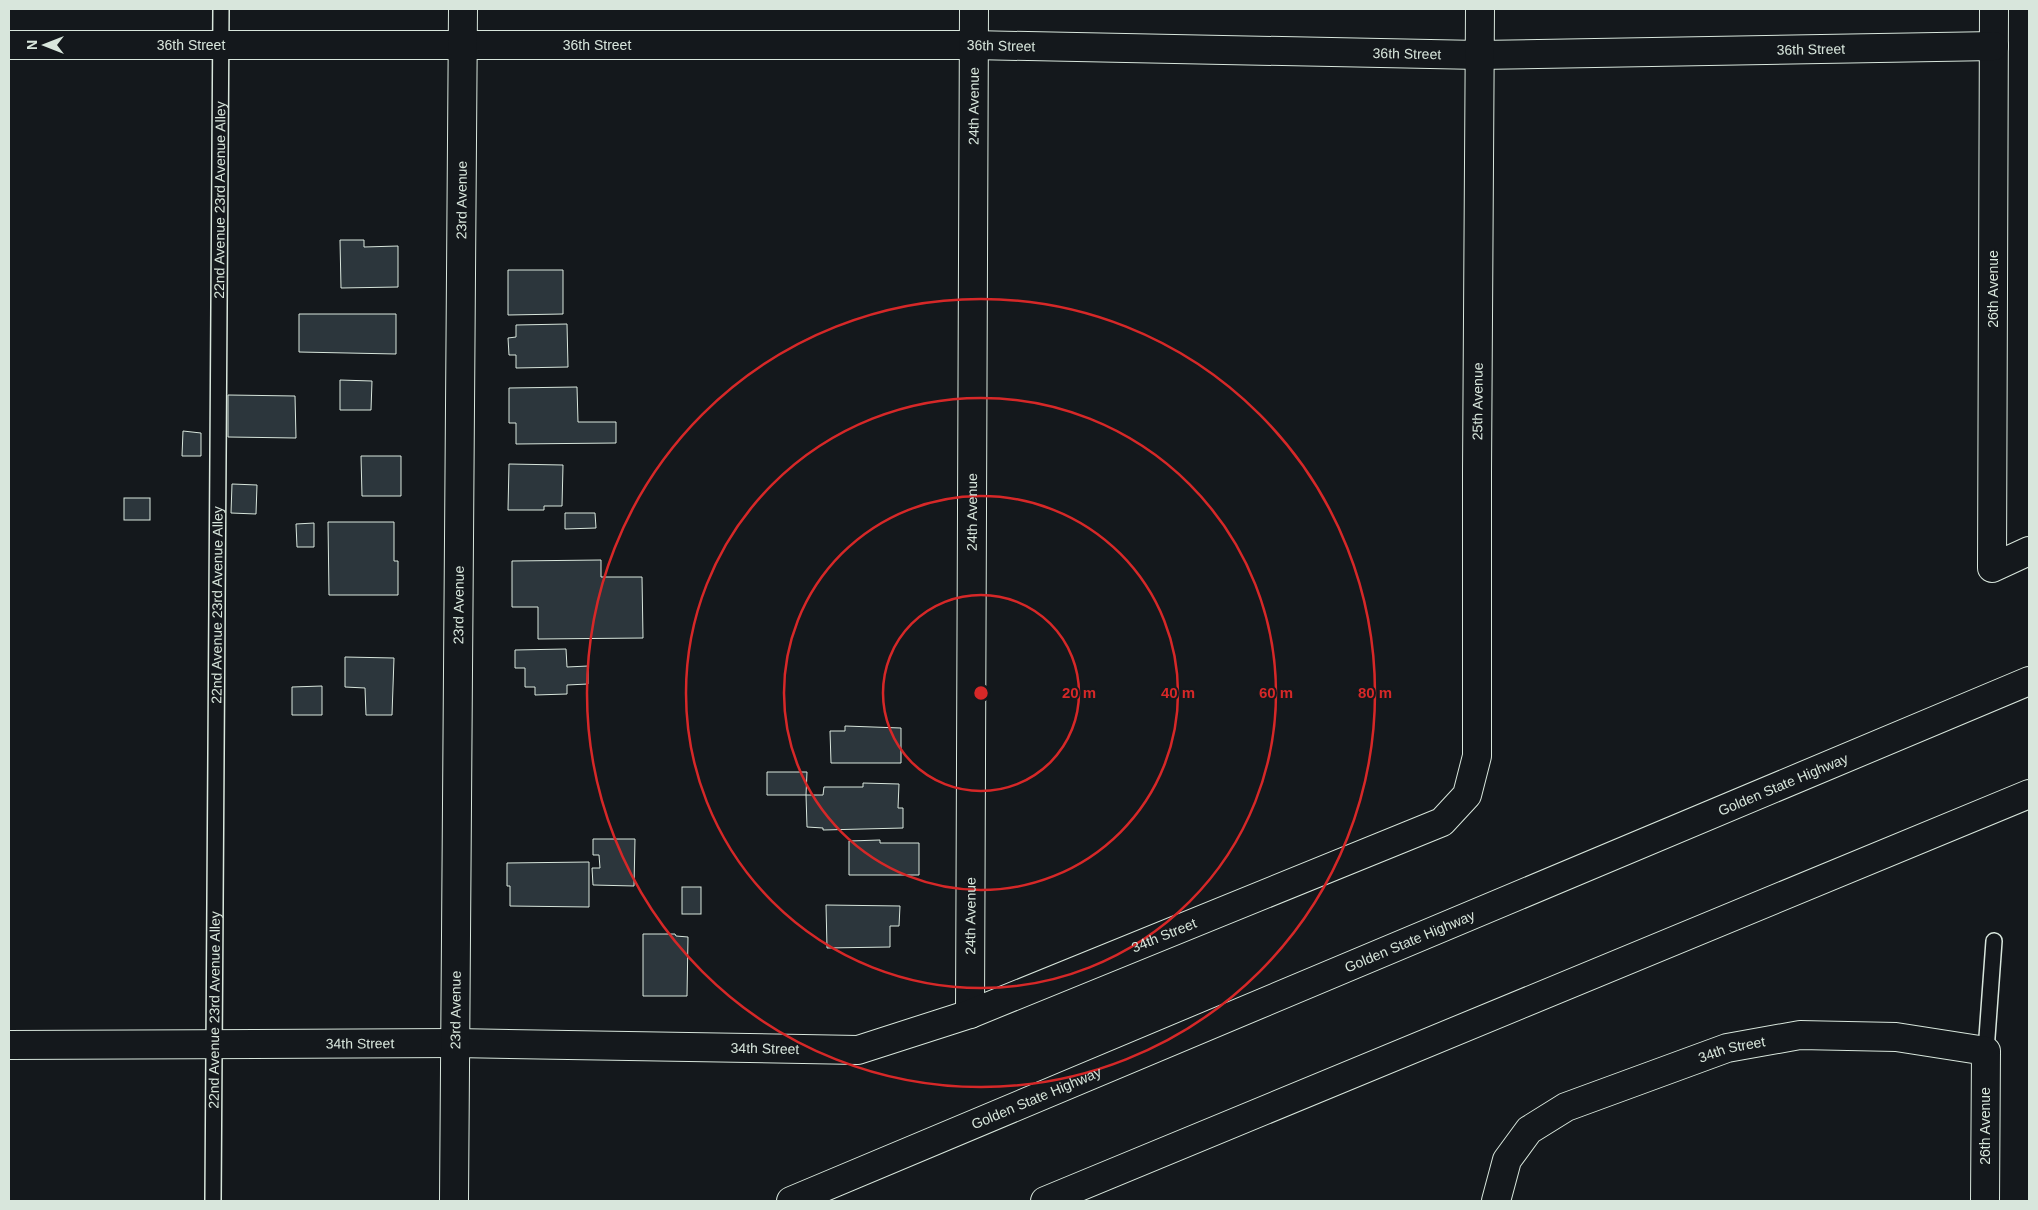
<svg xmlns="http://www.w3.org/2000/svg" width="2038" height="1210" viewBox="0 0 2038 1210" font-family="Arial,sans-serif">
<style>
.building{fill:#2c363c;stroke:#d8e6dc}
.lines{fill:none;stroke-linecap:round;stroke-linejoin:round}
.lane-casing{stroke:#d8e6dc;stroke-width:18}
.street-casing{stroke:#d8e6dc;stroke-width:30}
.highway-casing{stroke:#d8e6dc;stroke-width:30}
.lane{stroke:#14181c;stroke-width:15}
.street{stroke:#14181c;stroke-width:28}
.highway{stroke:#14181c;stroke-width:28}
.ring{fill:none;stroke:#d62828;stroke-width:2.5}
.labels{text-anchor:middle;stroke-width:4;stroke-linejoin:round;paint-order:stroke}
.street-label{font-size:14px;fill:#d8e6dc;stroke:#14181c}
.centre{fill:#d62828;stroke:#14181c;stroke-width:2.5}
.ring-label{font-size:15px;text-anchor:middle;font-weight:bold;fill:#d62828;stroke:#14181c;stroke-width:4;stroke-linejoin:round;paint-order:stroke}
</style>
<rect width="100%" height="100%" fill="#14181c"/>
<g class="building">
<polygon points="340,240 364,240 364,247 398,246 398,287 341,288"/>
<polygon points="508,270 563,270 563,314 508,315"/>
<polygon points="299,314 396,314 396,354 299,352"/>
<polygon points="567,324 568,367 516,368 516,355 509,355 508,338 516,337 516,325"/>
<polygon points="340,380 372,381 371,410 340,410"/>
<polygon points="577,387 578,422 616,422 616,443 516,444 516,423 509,423 509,388"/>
<polygon points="228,395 295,396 296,438 228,437"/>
<polygon points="183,431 201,433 201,456 182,456"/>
<polygon points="361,456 401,456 401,496 362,496"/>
<polygon points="509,464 563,465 562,506 544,506 544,510 508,510"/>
<polygon points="232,484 257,485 256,514 231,513"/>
<rect x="124" y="498" width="26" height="22"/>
<polygon points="565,513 595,513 596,528 565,529"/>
<polygon points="328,522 394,522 394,561 398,561 398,595 329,595"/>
<polygon points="314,523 314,547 297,547 296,524"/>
<polygon points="601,560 601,577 642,577 643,638 538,639 538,607 512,607 512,561"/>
<polygon points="566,649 567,667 588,666 588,684 567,685 567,694 535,695 535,687 525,687 525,668 515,668 515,650"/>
<polygon points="345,657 394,658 392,715 366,715 365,688 345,687"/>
<polygon points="322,686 322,715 292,715 292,687"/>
<polygon points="845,726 901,728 901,763 831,763 830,731 845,731"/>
<polygon points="767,772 807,772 806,795 767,795"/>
<polygon points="863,783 899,784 898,808 903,808 903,828 823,830 823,828 807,827 806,795 823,795 824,787 863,787"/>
<polygon points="593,839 635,839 634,886 593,885 592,868 600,868 599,855 593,855"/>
<polygon points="880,840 880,843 919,843 919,875 849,875 849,841"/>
<polygon points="589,862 589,907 510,906 510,886 507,886 507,863"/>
<rect x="682" y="887" width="19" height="27"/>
<polygon points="826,905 900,906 899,926 890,926 890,947 827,948"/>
<polygon points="643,934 675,934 676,936 688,937 687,996 643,996"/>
</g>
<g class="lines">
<g class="lane-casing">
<g id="lane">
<polyline points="1986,1051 1994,941"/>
<path id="s1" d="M213,1201L221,9"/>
</g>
</g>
<g class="street-casing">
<g id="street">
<polyline points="1994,9 1992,568 2029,551"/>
<path id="s2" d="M9,45H973L1479,55L1994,46"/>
<path id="s3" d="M970,1014L974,9"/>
<path id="s4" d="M9,1045L455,1043L858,1050L970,1014L1442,822L1467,795L1477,756V471L1480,9"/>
<path id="s5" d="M454,1201L463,9"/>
<path id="s6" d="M1496,1201L1507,1160L1529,1130L1566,1107L1727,1048L1800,1035L1896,1037L1986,1051L1985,1201"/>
</g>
</g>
<g class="highway-casing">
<g id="highway">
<path id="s7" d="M791,1201L2029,681"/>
<polyline points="1045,1201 2029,794"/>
</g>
</g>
<use href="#lane" class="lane"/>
<use href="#street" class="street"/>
<use href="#highway" class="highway"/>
</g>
<g class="ring">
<circle cx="981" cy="693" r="98"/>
<circle cx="981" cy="693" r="197"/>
<circle cx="981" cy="693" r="295"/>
<circle cx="981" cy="693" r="394"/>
</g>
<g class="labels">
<g class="street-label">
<text dy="5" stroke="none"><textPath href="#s2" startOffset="182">36th Street</textPath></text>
<text dy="5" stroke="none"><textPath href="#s2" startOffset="588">36th Street</textPath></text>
<text dy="5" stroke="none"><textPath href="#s2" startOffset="992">36th Street</textPath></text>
<text dy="5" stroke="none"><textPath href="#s2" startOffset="1802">36th Street</textPath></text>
<text dy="5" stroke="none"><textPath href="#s2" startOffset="1398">36th Street</textPath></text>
<text dy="5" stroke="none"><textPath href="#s3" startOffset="908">24th Avenue</textPath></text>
<text dy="5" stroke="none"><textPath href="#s1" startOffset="1001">22nd Avenue 23rd Avenue Alley</textPath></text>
<text dy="5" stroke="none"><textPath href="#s5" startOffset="1001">23rd Avenue</textPath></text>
<text transform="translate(1993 289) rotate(-90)" y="5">26th Avenue</text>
<text dy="5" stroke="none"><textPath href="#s4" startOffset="1908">25th Avenue</textPath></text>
<text dy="5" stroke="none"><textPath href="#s3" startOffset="502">24th Avenue</textPath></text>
<text dy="5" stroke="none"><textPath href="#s1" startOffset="596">22nd Avenue 23rd Avenue Alley</textPath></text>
<text dy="5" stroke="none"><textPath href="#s5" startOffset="596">23rd Avenue</textPath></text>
<text dy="5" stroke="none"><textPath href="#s7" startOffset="1076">Golden State Highway</textPath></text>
<text dy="5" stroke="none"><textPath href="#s3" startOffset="98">24th Avenue</textPath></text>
<text dy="5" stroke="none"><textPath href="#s4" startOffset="1176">34th Street</textPath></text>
<text dy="5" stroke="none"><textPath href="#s7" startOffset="671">Golden State Highway</textPath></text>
<text dy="5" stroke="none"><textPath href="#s1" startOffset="191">22nd Avenue 23rd Avenue Alley</textPath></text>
<text dy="5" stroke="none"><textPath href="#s5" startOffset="191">23rd Avenue</textPath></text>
<text dy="5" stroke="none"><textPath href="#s4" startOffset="351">34th Street</textPath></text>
<text dy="5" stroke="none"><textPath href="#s4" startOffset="756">34th Street</textPath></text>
<text dy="5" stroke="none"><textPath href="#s6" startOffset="299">34th Street</textPath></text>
<text dy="5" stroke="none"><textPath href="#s7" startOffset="266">Golden State Highway</textPath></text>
<text transform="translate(1985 1126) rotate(-90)" y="5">26th Avenue</text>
</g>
</g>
<circle cx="981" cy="693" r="8" class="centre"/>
<g class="ring-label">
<text x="1079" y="698">20 m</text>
<text x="1178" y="698">40 m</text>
<text x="1276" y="698">60 m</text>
<text x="1375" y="698">80 m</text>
</g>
<rect width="2038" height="1210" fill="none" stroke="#d8e6dc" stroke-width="20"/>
<g transform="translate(45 45) rotate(270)" stroke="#14181c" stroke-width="4" paint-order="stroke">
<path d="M0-4L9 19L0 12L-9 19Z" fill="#d8e6dc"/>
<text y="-8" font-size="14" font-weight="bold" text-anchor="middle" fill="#d8e6dc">N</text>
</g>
</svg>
